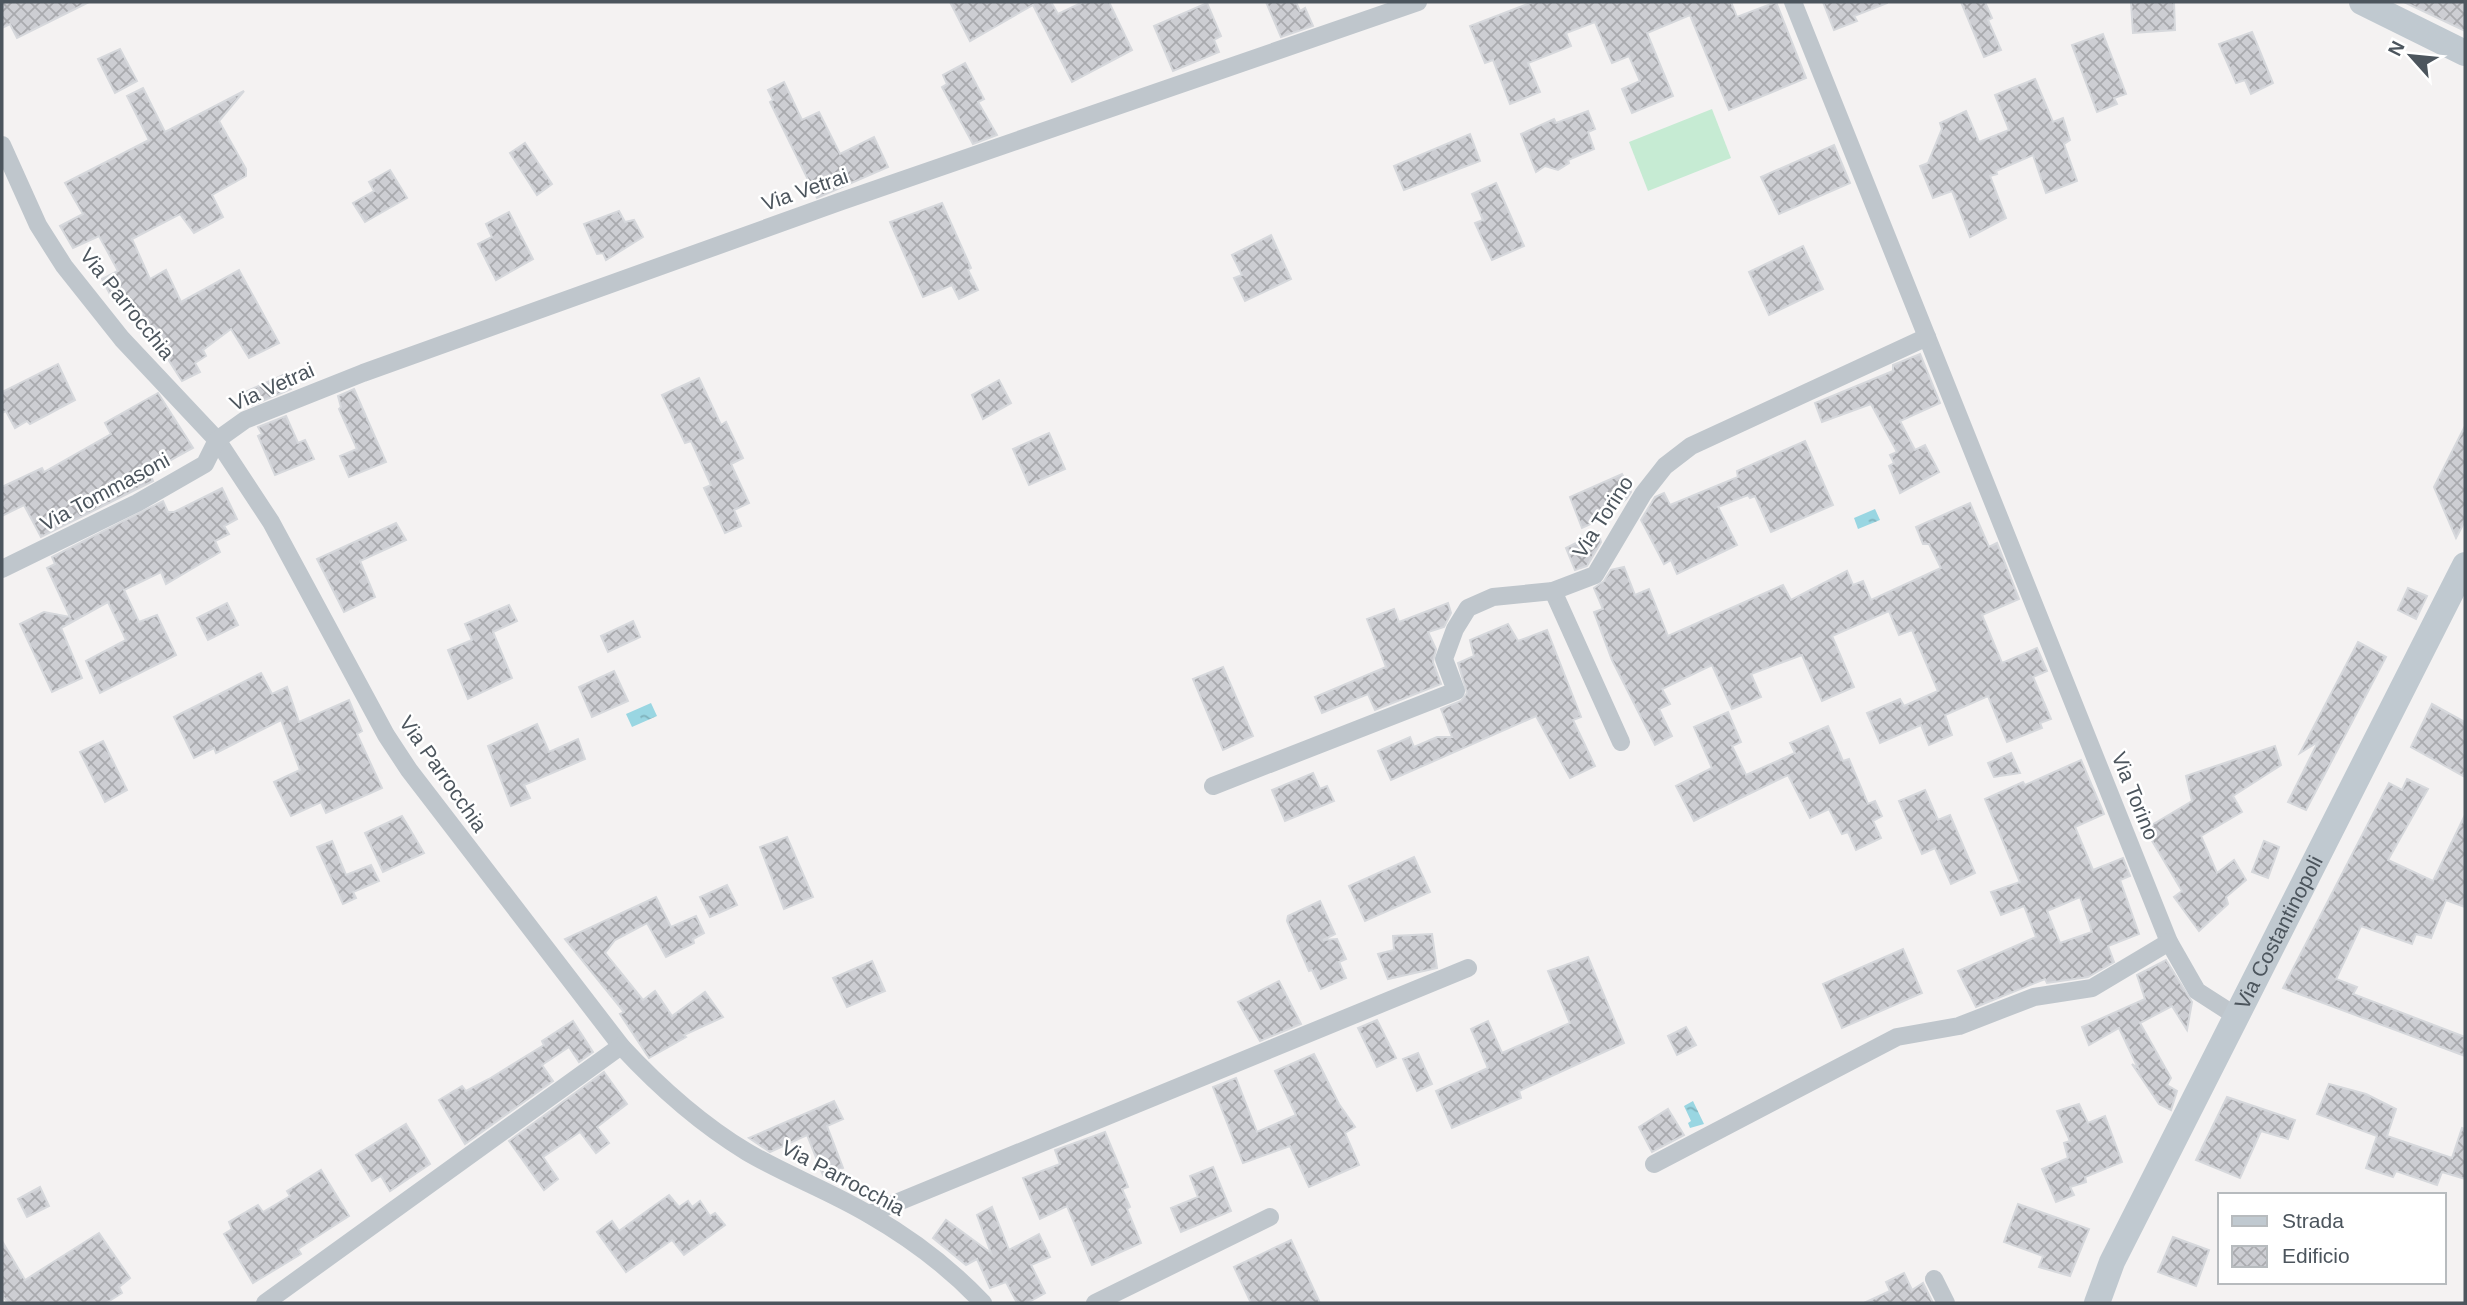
<svg xmlns="http://www.w3.org/2000/svg" width="2467" height="1305" viewBox="0 0 2467 1305" font-family="Helvetica,sans-serif">
<style>
.green{fill:#c6ebd3}
.water{fill:url(#water-ripples)}
.building{fill:url(#building-cross-hatch);stroke:#d6d8dc;stroke-width:2;fill-rule:evenodd}
.lines{fill:none;stroke-linecap:round;stroke-linejoin:round}
.street{stroke:#bfc6cc;stroke-width:18}
.secondary{stroke:#c0c9d0;stroke-width:26}
.labels{text-anchor:middle;stroke-width:5;stroke-linejoin:round;paint-order:stroke}
.street-label{font-size:21px;fill:#4c555d;stroke:#fff}
</style>
<defs>
<pattern id="water-ripples" width="26" height="14" patternUnits="userSpaceOnUse" patternTransform="scale(1.75)"><rect width="26" height="14" fill="#99d6e2"/><path d="M2 4q2-2 4 0t4 0M15 11q2-2 4 0t4 0" fill="none" stroke="#7fb0ba"/></pattern>
<pattern id="building-cross-hatch" width="8" height="8" patternUnits="userSpaceOnUse" patternTransform="scale(1.75)"><rect width="8" height="8" fill="#cdced3"/><path d="M0 0l8 8M0 8l8-8" fill="none" stroke="#a9aaae"/></pattern>
</defs>
<rect width="100%" height="100%" fill="#f4f2f2"/>
<polygon class="green" points="1712,109 1731,158 1648,191 1629,142"/>
<g class="water">
<polygon points="1875,509 1880,520 1858,529 1854,518"/>
<polygon points="651,703 657,716 632,727 626,714"/>
<polygon points="1693,1101 1704,1124 1690,1128 1688,1123 1691,1121 1684,1106"/>
</g>
<g class="building">
<polygon points="2,2 89,2 17,38 10,24 2,28"/>
<polygon points="950,2 1051,2 1058,14 1083,2 1109,2 1132,50 1072,82 1033,5 970,41"/>
<polygon points="1266,2 1296,2 1300,11 1305,8 1313,26 1281,37"/>
<polygon points="1533,2 1731,2 1737,17 1776,2 1806,78 1729,110 1690,15 1647,33 1673,96 1632,113 1622,89 1640,81 1629,56 1612,63 1595,22 1566,33 1571,46 1528,63 1540,92 1510,104 1493,60 1485,63 1470,26"/>
<polygon points="1823,2 1887,2 1887,3 1854,16 1857,21 1834,30"/>
<polygon points="1961,2 1985,2 1992,18 1988,20 2001,50 1984,57"/>
<polygon points="2131,2 2174,2 2175,30 2133,33"/>
<polygon points="2404,2 2465,2 2465,31"/>
<polygon points="1207,3 1221,36 1214,40 1219,52 1173,71 1154,26"/>
<polygon points="2252,32 2273,83 2251,94 2245,80 2236,83 2219,44"/>
<polygon points="2103,34 2126,94 2114,98 2117,104 2097,112 2072,45"/>
<polygon points="120,49 137,81 115,93 98,59"/>
<polygon points="965,63 984,99 978,102 997,135 973,144 942,87 947,84 943,75"/>
<polygon points="2035,79 2053,122 2063,118 2070,140 2064,144 2077,181 2046,193 2033,155 1996,171 1997,174 1990,176 2006,218 1970,237 1952,191 1933,198 1920,166 1928,163 1942,129 1940,123 1966,111 1979,142 2009,130 1995,95"/>
<polygon points="784,82 802,120 819,112 840,154 874,137 888,167 817,198 770,102 773,100 768,90"/>
<polygon points="143,88 165,132 244,91 219,121 246,169 246,176 212,195 223,217 194,233 180,214 132,239 150,279 166,270 181,302 239,270 279,343 249,358 231,329 203,350 206,356 195,363 200,372 182,381 137,311 130,314 120,297 113,300 102,279 118,271 99,236 73,248 60,226 83,214 65,183 149,140 127,96"/>
<polygon points="1588,111 1595,129 1588,132 1594,149 1568,160 1569,163 1558,170 1545,166 1536,172 1521,134 1554,119 1556,123"/>
<polygon points="1470,134 1480,161 1404,190 1394,166"/>
<polygon points="525,143 552,184 537,195 510,153"/>
<polygon points="1834,145 1850,183 1779,214 1761,177"/>
<polygon points="390,170 407,198 365,222 353,203 374,191 369,182"/>
<polygon points="1496,183 1524,246 1492,260 1475,223 1483,220 1472,194"/>
<polygon points="942,203 971,268 968,270 978,290 959,299 952,285 923,297 890,222"/>
<polygon points="619,211 625,222 634,220 643,237 606,260 603,253 597,254 584,224"/>
<polygon points="509,212 533,259 496,280 478,244 492,237 486,224"/>
<polygon points="1271,235 1291,279 1245,301 1234,278 1242,275 1232,255"/>
<polygon points="1803,246 1823,289 1769,315 1749,272"/>
<polygon points="1920,354 1940,403 1900,421 1915,450 1925,445 1939,472 1900,493 1889,466 1894,463 1890,455 1897,452 1871,404 1822,422 1815,403 1893,371 1893,365"/>
<polygon points="58,364 75,400 30,424 27,421 15,428 6,411 2,413 2,392"/>
<polygon points="283,375 291,389 248,407 241,394"/>
<polygon points="699,378 721,425 726,422 743,458 731,464 749,503 734,510 741,526 725,533 704,488 711,485 691,441 685,443 662,395"/>
<polygon points="999,380 1011,403 983,419 972,395"/>
<polygon points="354,389 386,462 349,477 340,456 357,449 339,409 341,407 338,396"/>
<polygon points="158,393 193,448 149,472 153,481 41,537 24,505 2,516 2,487 42,468 44,472 111,434 105,423"/>
<polygon points="286,416 298,443 305,440 314,459 275,475 258,436 262,434 258,427"/>
<polygon points="2465,426 2465,521 2456,538 2434,487"/>
<polygon points="1049,433 1065,469 1029,485 1013,449"/>
<polygon points="1805,441 1833,505 1771,532 1755,496 1750,498 1748,495 1718,507 1737,545 1677,574 1671,560 1664,564 1641,520 1655,497 1664,493 1670,505 1738,477 1737,471"/>
<polygon points="1622,474 1631,492 1627,498 1608,516 1582,528 1570,497"/>
<polygon points="222,488 237,519 224,526 229,534 215,541 220,552 166,584 161,572 124,590 139,622 157,615 176,655 100,693 86,661 126,640 108,602 61,628 82,678 52,692 20,624 44,612 70,617 47,568 55,564 52,557 163,501 168,512 174,512"/>
<polygon points="1970,503 1989,547 1997,543 2019,599 1982,615 2002,663 2037,648 2047,671 2033,677 2051,719 2040,723 2042,728 2007,742 1988,696 1945,715 1952,735 1929,745 1921,725 1880,743 1867,713 1900,699 1904,706 1938,691 1912,630 1899,635 1889,611 1832,636 1854,687 1822,701 1802,655 1751,674 1761,697 1732,709 1712,665 1662,689 1670,704 1659,709 1672,736 1655,745 1612,660 1594,612 1603,609 1594,588 1604,581 1611,570 1624,567 1635,595 1649,589 1668,636 1783,585 1791,600 1847,571 1853,585 1863,581 1871,600 1941,568 1929,544 1923,544 1916,527"/>
<polygon points="396,523 406,540 360,561 375,597 344,612 317,559"/>
<polygon points="1598,532 1601,542 1587,566 1575,570 1566,548"/>
<polygon points="2408,588 2427,596 2416,619 2398,610"/>
<polygon points="227,603 238,625 208,640 197,618"/>
<polygon points="1448,603 1451,613 1444,627 1428,632 1436,649 1433,662 1441,684 1375,710 1368,694 1322,713 1315,697 1386,667 1367,619 1394,609 1399,622"/>
<polygon points="509,605 517,621 493,632 512,678 468,699 448,650 472,640 465,624"/>
<polygon points="633,621 640,637 608,652 601,636"/>
<polygon points="1508,624 1518,641 1547,630 1581,717 1573,720 1595,766 1570,778 1536,716 1391,780 1378,751 1410,737 1414,747 1437,737 1452,737 1441,709 1461,701 1467,693 1458,663 1474,656 1470,640"/>
<polygon points="2358,642 2386,657 2306,810 2288,802 2318,742 2300,753"/>
<polygon points="1223,667 1253,736 1223,750 1193,679"/>
<polygon points="614,671 628,701 592,717 579,687"/>
<polygon points="261,673 272,694 287,687 299,722 349,700 362,731 357,734 382,788 326,813 321,802 291,816 274,782 300,770 281,720 216,753 214,748 194,758 174,717"/>
<polygon points="2432,704 2465,722 2465,777 2411,747"/>
<polygon points="1728,712 1741,742 1732,746 1746,775 1795,753 1790,743 1828,726 1843,761 1849,759 1868,804 1875,801 1882,816 1873,821 1881,838 1856,850 1848,832 1842,834 1829,809 1810,818 1788,775 1694,821 1676,786 1712,768 1694,727"/>
<polygon points="537,724 549,752 578,739 585,759 524,785 530,798 511,806 488,746"/>
<polygon points="103,741 127,790 105,802 80,752"/>
<polygon points="2275,746 2281,765 2233,796 2242,812 2201,836 2217,873 2234,860 2246,880 2226,897 2228,904 2199,931 2174,897 2182,891 2145,829 2192,801 2186,776"/>
<polygon points="2011,753 2020,773 1994,777 1988,763"/>
<path d="M2081,760L2104,814L2075,827L2093,870L2123,858L2130,876L2120,880L2139,934L2108,946L2114,962L2088,977L2047,983L2045,979L1976,1007L1958,971L2036,937L2024,906L2001,915L1991,892L2020,882L1985,799L2023,782L2025,785ZM2080,897L2092,932L2060,943L2047,911Z"/>
<polygon points="1313,773 1320,789 1327,786 1334,801 1285,821 1272,790"/>
<polygon points="2407,779 2428,789 2388,860 2433,881 2465,815 2465,907 2446,900 2431,938 2416,934 2412,944 2361,926 2336,979 2357,987 2353,994 2465,1037 2465,1056 2283,988 2389,783 2402,790"/>
<polygon points="1925,790 1938,820 1950,815 1975,873 1951,884 1935,848 1922,854 1899,801"/>
<polygon points="402,816 424,853 383,872 365,833"/>
<polygon points="787,837 813,897 784,909 760,847"/>
<polygon points="332,841 346,875 371,865 379,881 353,892 356,898 343,904 317,847"/>
<polygon points="2264,841 2279,847 2268,878 2252,872"/>
<polygon points="1414,857 1430,892 1365,921 1349,886"/>
<polygon points="727,885 737,905 710,917 700,897"/>
<polygon points="656,897 671,927 696,916 704,933 693,939 694,943 666,957 647,923 615,940 605,953 643,1000 655,991 672,1016 705,992 723,1017 684,1035 686,1037 649,1058 620,1014 624,1012 565,939"/>
<polygon points="1320,901 1335,934 1323,940 1337,939 1346,959 1339,962 1346,978 1321,989 1312,970 1309,971 1287,921 1288,916"/>
<polygon points="1432,934 1437,968 1388,979 1378,954 1394,950 1393,936"/>
<polygon points="1903,949 1922,993 1842,1028 1823,984"/>
<polygon points="1588,957 1624,1043 1519,1091 1521,1098 1452,1128 1436,1091 1488,1068 1471,1029 1488,1021 1502,1053 1570,1023 1548,971"/>
<polygon points="2166,960 2192,1002 2187,1030 2172,1006 2140,1023 2171,1078 2167,1085 2177,1091 2171,1110 2159,1104 2132,1064 2138,1068 2119,1028 2089,1045 2082,1027 2145,999 2137,975"/>
<polygon points="872,961 885,991 847,1007 833,978"/>
<polygon points="1279,981 1301,1024 1260,1041 1238,1002"/>
<polygon points="1377,1020 1396,1058 1377,1067 1358,1028"/>
<polygon points="573,1021 593,1052 579,1062 569,1047 542,1065 553,1081 465,1144 439,1100 462,1086 466,1091 489,1079 544,1045 542,1041"/>
<polygon points="1686,1027 1696,1045 1677,1055 1668,1036"/>
<polygon points="1418,1053 1432,1084 1417,1091 1403,1059"/>
<polygon points="1314,1054 1339,1104 1355,1127 1345,1133 1359,1165 1309,1187 1290,1146 1243,1163 1213,1087 1236,1078 1257,1132 1296,1115 1275,1071"/>
<polygon points="604,1072 627,1104 597,1127 609,1143 596,1153 580,1132 543,1157 558,1179 544,1190 509,1141"/>
<polygon points="2329,1084 2366,1094 2396,1109 2387,1136 2452,1158 2462,1128 2465,1129 2465,1179 2442,1172 2437,1185 2396,1171 2393,1177 2366,1168 2377,1136 2317,1114"/>
<polygon points="2227,1097 2295,1120 2288,1139 2261,1131 2240,1178 2196,1160"/>
<polygon points="834,1101 843,1119 827,1126 843,1168 823,1175 807,1135 770,1152 749,1138"/>
<polygon points="2079,1104 2088,1123 2105,1116 2122,1162 2085,1177 2086,1182 2070,1187 2074,1195 2056,1202 2042,1169 2068,1158 2064,1143 2070,1141 2057,1111"/>
<polygon points="1668,1109 1684,1135 1652,1152 1639,1127"/>
<polygon points="406,1124 430,1164 390,1191 381,1176 372,1181 356,1155"/>
<polygon points="1105,1132 1128,1187 1122,1189 1130,1207 1127,1209 1141,1243 1092,1265 1067,1206 1040,1219 1023,1178 1060,1164 1055,1150"/>
<polygon points="1213,1167 1231,1211 1181,1232 1171,1208 1198,1197 1190,1176"/>
<polygon points="321,1170 349,1216 298,1249 301,1254 253,1283 224,1234 232,1229 229,1222 258,1205 263,1212 290,1196 287,1191"/>
<polygon points="40,1187 49,1206 27,1217 18,1199"/>
<polygon points="669,1195 679,1207 688,1201 692,1207 700,1201 710,1216 715,1213 725,1225 684,1255 672,1240 626,1272 597,1232 612,1221 619,1231"/>
<polygon points="2018,1204 2089,1229 2070,1276 2039,1267 2043,1256 2004,1242"/>
<polygon points="992,1207 1009,1250 1039,1234 1050,1257 1031,1265 1045,1293 1027,1303 1017,1303 1006,1282 990,1288 977,1259 966,1265 933,1238 946,1220 991,1253 977,1215"/>
<polygon points="99,1233 130,1278 119,1287 122,1293 106,1303 8,1303 2,1295 2,1241 25,1280"/>
<polygon points="2173,1237 2209,1250 2196,1286 2158,1272"/>
<polygon points="1291,1240 1320,1303 1251,1303 1234,1267"/>
<polygon points="1904,1273 1912,1290 1923,1283 1933,1303 1864,1303 1890,1291 1886,1282"/>
</g>
<g class="lines">
<g class="street">
<polyline points="1793,2 2169,942 2197,991 2236,1016"/>
<path d="M2,145L38,225L64,266L122,339L217,440L271,522L386,735L409,770L621,1046C659,1087 699,1123 747,1152C786,1175 830,1191 870,1215C910,1238 951,1269 983,1303"/>
<polyline points="2,569 137,503 205,464 217,440 245,420 363,373 839,202 1418,2"/>
<polyline points="1553,591 1621,742"/>
<polyline points="1213,786 1456,691 1444,659 1455,629 1468,608 1493,597 1553,591 1595,575 1643,494 1665,466 1691,446 1927,337"/>
<polyline points="1654,1164 1897,1037 1959,1026 2034,997 2092,988 2169,942"/>
<polyline points="869,1214 1468,968"/>
<polyline points="1934,1279 1946,1303"/>
<polyline points="265,1303 621,1046"/>
<polyline points="1095,1303 1270,1217"/>
</g>
<g class="secondary">
<polyline points="2362,2 2465,53"/>
<path id="s1" d="M2097,1303L2112,1262L2465,565"/>
</g>
</g>
<g class="labels">
<g class="street-label">
<text transform="translate(805 190) rotate(-19)" y="7">Via Vetrai</text>
<text transform="translate(127 304) rotate(51)" y="7">Via Parrocchia</text>
<text transform="translate(272 387) rotate(-24)" y="7">Via Vetrai</text>
<text transform="translate(105 492) rotate(-28)" y="7">Via Tommasoni</text>
<text transform="translate(1603 517) rotate(-57)" y="7">Via Torino</text>
<text transform="translate(443 774) rotate(55)" y="7">Via Parrocchia</text>
<text transform="translate(2135 796) rotate(68)" y="7">Via Torino</text>
<text dy="7" stroke="none"><textPath href="#s1" startOffset="413">Via Costantinopoli</textPath></text>
<text transform="translate(843 1178) rotate(28)" y="7">Via Parrocchia</text>
</g>
</g>
<rect width="2467" height="1305" fill="none" stroke="#4c555d" stroke-width="7"/>
<rect x="2218" y="1193" width="228" height="91" fill="#ffffff" stroke="#b7bbbe" stroke-width="2"/>
<rect x="2232" y="1216" width="35" height="10" fill="#c0c9d0" stroke="#b7bbbe" stroke-width="2"/>
<text x="2282" y="1228" font-size="21" fill="#4c555d">Strada</text>
<rect x="2232" y="1246" width="35" height="21" fill="url(#building-cross-hatch)" stroke="#b7bbbe" stroke-width="2"/>
<text x="2282" y="1263" font-size="21" fill="#4c555d">Edificio</text>
<g transform="translate(2411 56) rotate(297)" stroke="#ffffff" stroke-width="5" paint-order="stroke">
<path d="M0-5L12 26L0 18L-12 26Z" fill="#4c555d"/>
<text y="-10" font-size="19" font-weight="bold" text-anchor="middle" fill="#4c555d">N</text>
</g>
</svg>
